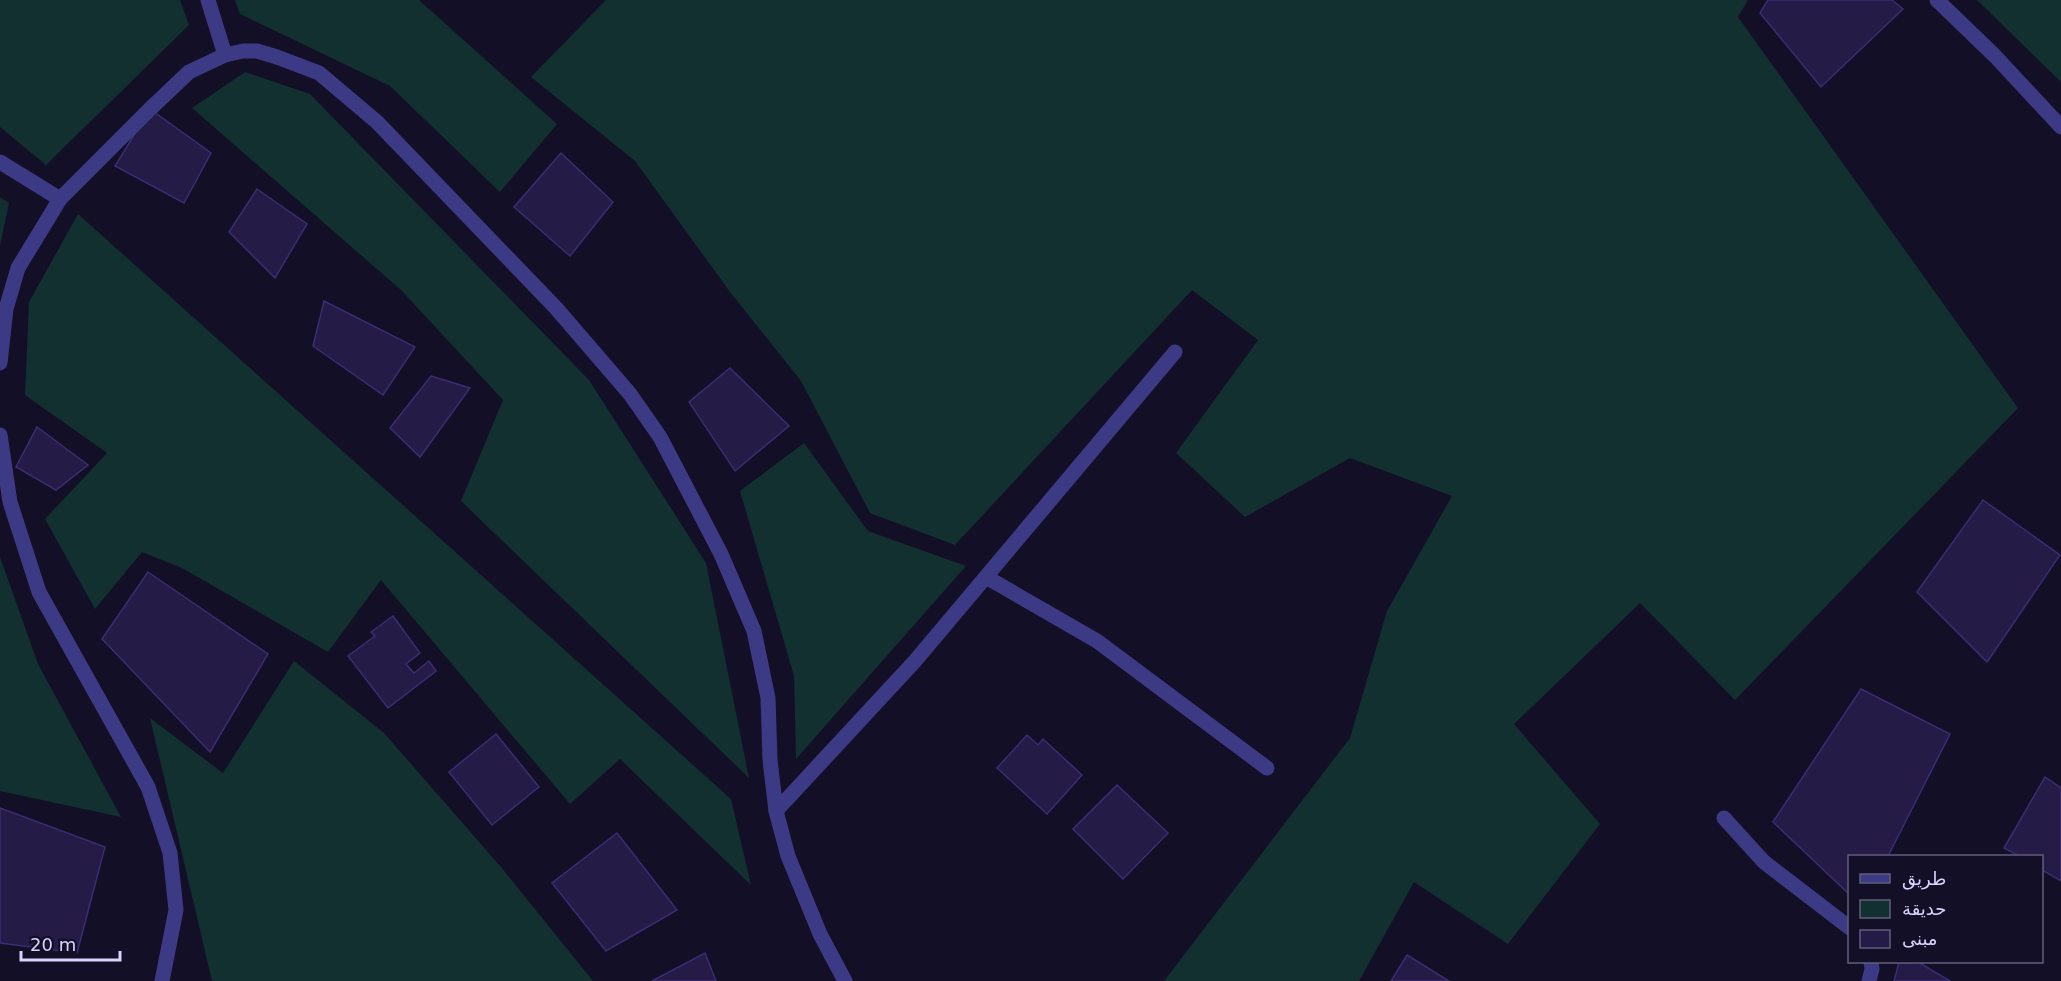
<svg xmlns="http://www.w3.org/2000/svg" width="2061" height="981" viewBox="0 0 2061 981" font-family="'DejaVu Sans','Noto Sans Arabic',sans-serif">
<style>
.green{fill:#12302f}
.building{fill:#241b47;stroke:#3b2d73;stroke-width:1.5}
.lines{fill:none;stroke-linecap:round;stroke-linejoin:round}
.street{stroke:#3d3a85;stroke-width:15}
</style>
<rect width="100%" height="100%" fill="#130f26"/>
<g class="green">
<polygon points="0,0 180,0 189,25 46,165 0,127"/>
<polygon points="235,0 419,0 557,124 500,192 390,86 240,14"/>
<polygon points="606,0 1748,0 1738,17 2018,408 1735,700 1640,603 1514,724 1600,824 1508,944 1414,882 1359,981 1164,981 1350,738 1387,611 1452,496 1350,458 1245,517 1176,453 1258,340 1192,290 955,545 870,513 801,381 730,292 635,161 531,77"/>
<polygon points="1977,0 2061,0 2061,82"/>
<polygon points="245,72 310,94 589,380 706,563 749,778 461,501 503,400 401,290 192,108"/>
<polygon points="0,197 9,203 0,246"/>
<polygon points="78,214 731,799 751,885 620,759 570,804 381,580 328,652 182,568 142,552 95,609 45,519 107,453 25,395 29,302"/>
<polygon points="804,443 868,531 966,566 796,759 794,676 740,491"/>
<polygon points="0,557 38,664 121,817 0,791"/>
<polygon points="294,661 384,733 501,867 593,981 212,981 150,718 223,773"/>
</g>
<g class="building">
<polygon points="1768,0 1892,0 1903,9 1821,87 1760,13"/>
<polygon points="150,109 211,153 184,203 115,166"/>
<polygon points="561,153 613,202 570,256 514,207"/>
<polygon points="257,189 307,224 275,278 229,232"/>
<polygon points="324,301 415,347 383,395 313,346"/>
<polygon points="730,368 789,426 735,471 689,402"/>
<polygon points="431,376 470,388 420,457 390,428"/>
<polygon points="37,427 88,465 56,490 16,467"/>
<polygon points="1983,500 2060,555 1987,662 1917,592"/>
<polygon points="148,572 268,654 210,752 102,639"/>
<polygon points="393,616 420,653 406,664 414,673 429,661 436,671 388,708 348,656 375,636 371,632"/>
<polygon points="1861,689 1950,734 1888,856 1850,856 1850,895 1773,822"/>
<polygon points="496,734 539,787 492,825 449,772"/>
<polygon points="1027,735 1038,745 1043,739 1082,775 1047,814 997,768"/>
<polygon points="2045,777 2061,788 2061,881 2042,870 2042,856 2019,856 2004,848"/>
<polygon points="1117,785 1168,833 1123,879 1073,829"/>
<polygon points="0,808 105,847 77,953 0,943"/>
<polygon points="617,833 677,910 606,951 552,883"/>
<polygon points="705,953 716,981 652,981"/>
<polygon points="1407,955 1449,981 1391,981"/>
<polygon points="1899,962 1918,962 1950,981 1894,981"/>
</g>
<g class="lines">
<g class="street">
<polyline points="208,0 225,55"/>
<polyline points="1937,0 1995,56 2061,127"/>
<polyline points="0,162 60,199"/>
<polyline points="0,363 6,309 18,268 60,199 150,109 189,72 225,55 243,51 257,51 277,57 319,73 377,122 556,308 630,394 660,437 721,554 754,631 768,698 770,760 776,811 788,856 820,934 845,981"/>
<polyline points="0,435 10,502 39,592 148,787 170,853 176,910 162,981"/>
<polyline points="986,577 1097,641 1267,768"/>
<polyline points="776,811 915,661 1175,352"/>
<polyline points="1724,818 1764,862 1850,928"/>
<polyline points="1869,981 1872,969 1871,962"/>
</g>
</g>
<rect x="1848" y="855" width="195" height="108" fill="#130f26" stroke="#625e7d" stroke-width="1.5"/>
<rect x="1860" y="874" width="30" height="9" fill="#3d3a85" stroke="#625e7d" stroke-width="1.5"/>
<text x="1902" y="885" font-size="18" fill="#d9d4ff">طريق</text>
<rect x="1860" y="900" width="30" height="18" fill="#12302f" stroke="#625e7d" stroke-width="1.5"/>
<text x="1902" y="915" font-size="18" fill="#d9d4ff">حديقة</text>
<rect x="1860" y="930" width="30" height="18" fill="#241b47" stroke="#625e7d" stroke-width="1.5"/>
<text x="1902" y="945" font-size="18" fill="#d9d4ff">مبنى</text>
<path d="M21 951v9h99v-9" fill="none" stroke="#d9d4ff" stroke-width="3"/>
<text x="30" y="951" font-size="18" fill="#d9d4ff" stroke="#130f26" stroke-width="4.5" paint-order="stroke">20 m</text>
</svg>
